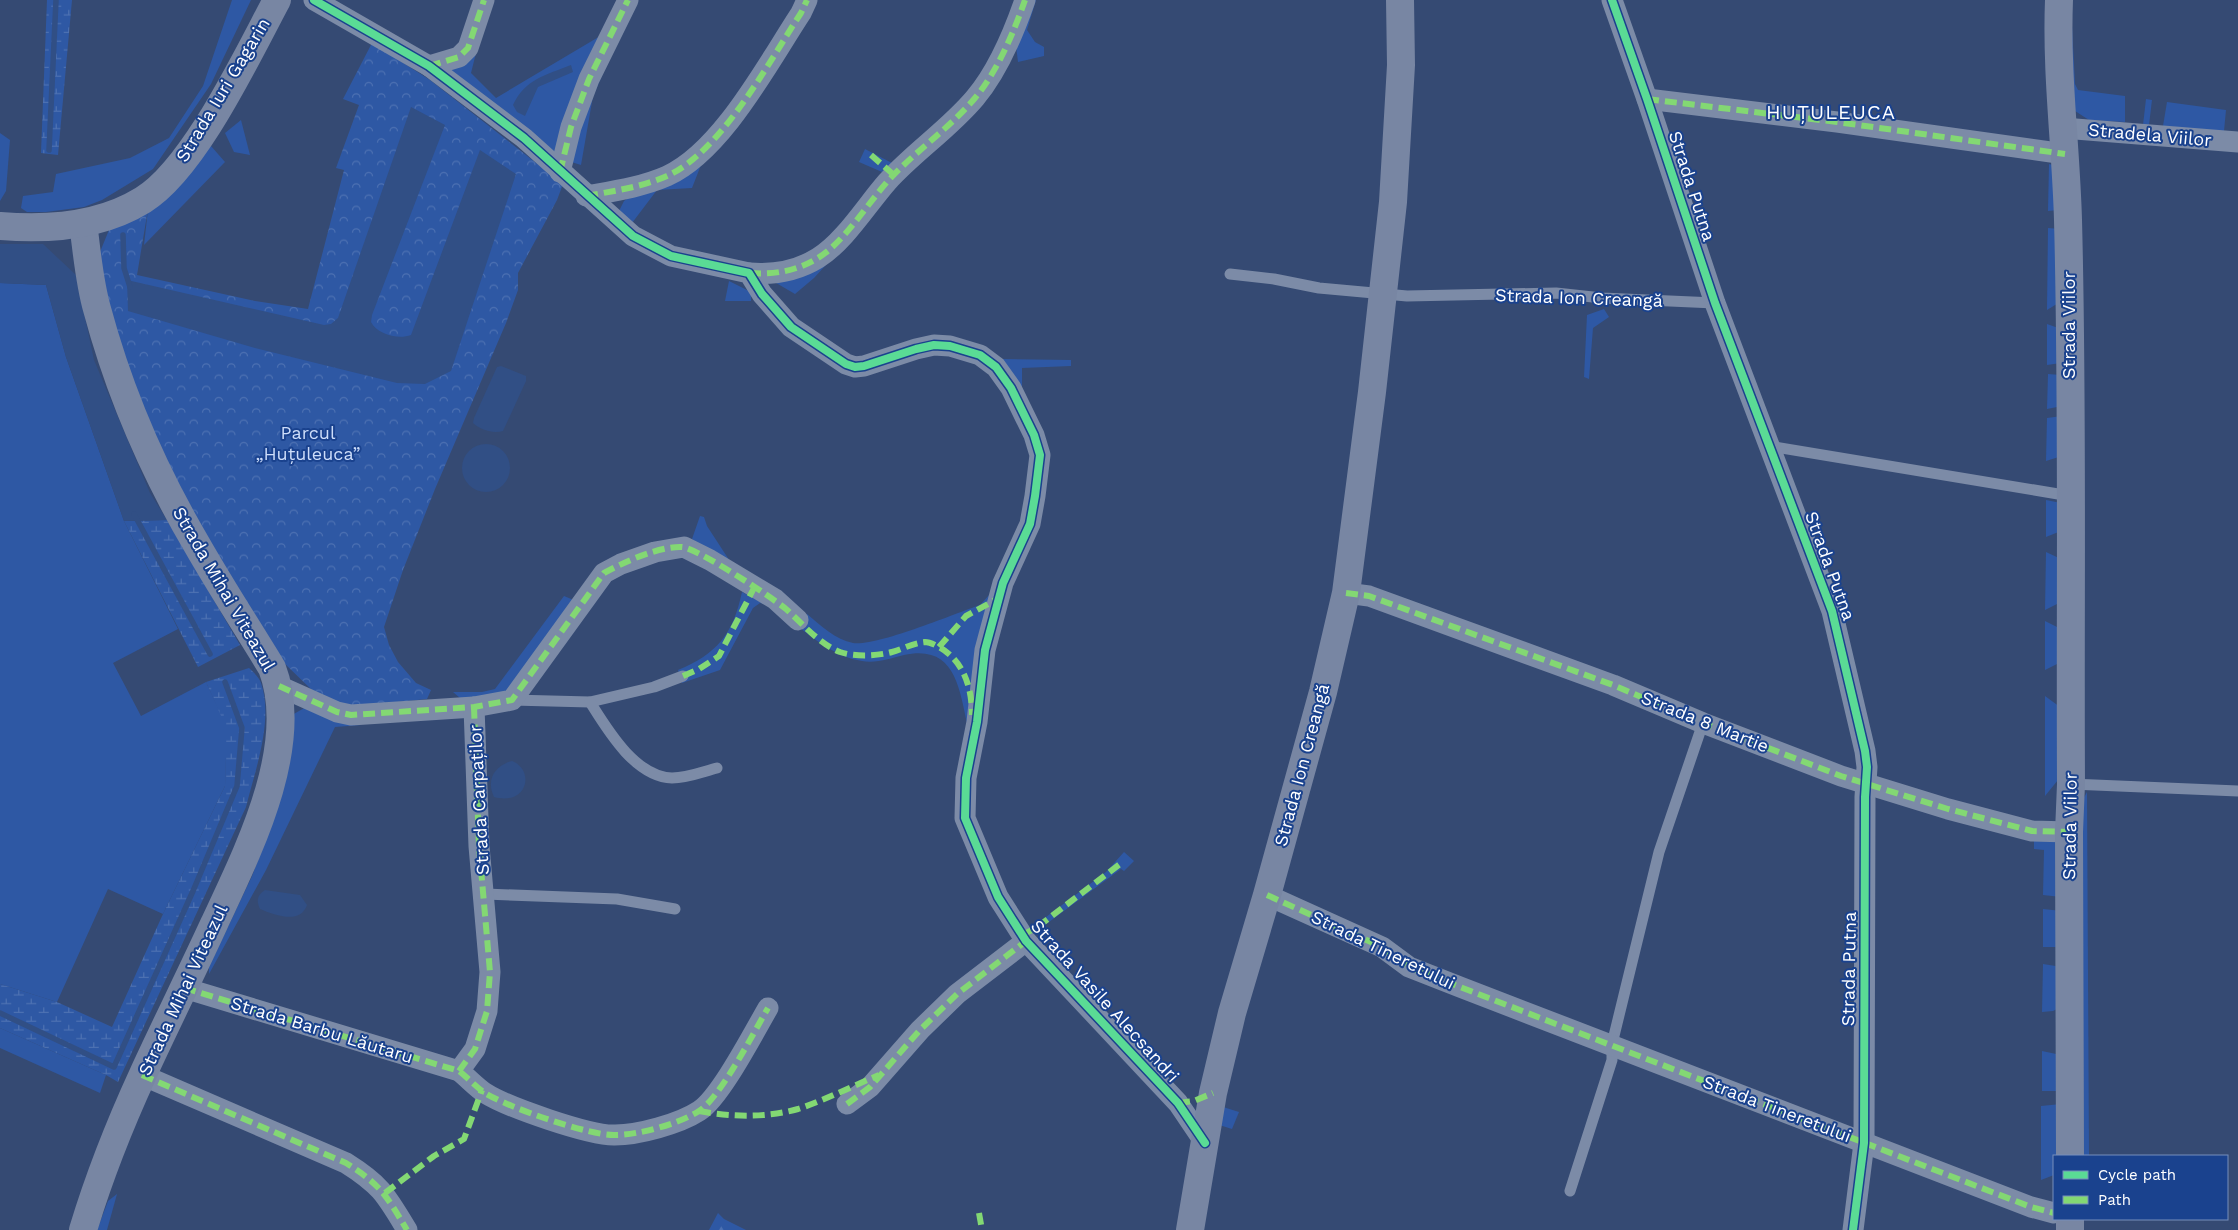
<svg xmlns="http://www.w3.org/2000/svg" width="2238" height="1230" viewBox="0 0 2238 1230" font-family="'Work Sans',sans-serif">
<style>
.green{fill:#2e58a4}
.forest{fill:url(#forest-firs)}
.wetland{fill:url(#wetland-marsh)}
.park{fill:url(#park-crowns)}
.water{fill:#314f85}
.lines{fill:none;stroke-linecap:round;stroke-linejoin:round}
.stream{stroke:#314f85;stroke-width:5.5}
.lane{stroke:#7c8ba7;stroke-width:11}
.street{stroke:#7c8ba7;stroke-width:21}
.secondary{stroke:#7886a3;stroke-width:28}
.quiet{stroke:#83d873;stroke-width:6;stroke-dasharray:12 6;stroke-linecap:butt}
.cycleway-casing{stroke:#1a428e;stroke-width:11}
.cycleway{stroke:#5adb95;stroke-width:8}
.labels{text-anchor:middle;stroke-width:4;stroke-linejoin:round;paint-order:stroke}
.street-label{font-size:18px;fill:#fff;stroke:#1a428e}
.park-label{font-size:18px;fill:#cdddfa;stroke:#1a428e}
.quarter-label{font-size:20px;letter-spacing:1px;fill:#fff;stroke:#1a428e}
</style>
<defs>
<pattern id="forest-firs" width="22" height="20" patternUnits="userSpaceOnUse" patternTransform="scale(1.25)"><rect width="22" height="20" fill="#2e58a4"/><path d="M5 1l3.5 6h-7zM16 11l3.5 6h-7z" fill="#4d71b2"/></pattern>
<pattern id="wetland-marsh" width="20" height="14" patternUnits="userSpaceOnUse" patternTransform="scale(1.25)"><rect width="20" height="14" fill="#2e58a4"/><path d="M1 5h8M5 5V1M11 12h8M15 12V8" fill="none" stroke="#4d71b2"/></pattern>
<pattern id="park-crowns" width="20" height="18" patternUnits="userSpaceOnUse" patternTransform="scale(1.25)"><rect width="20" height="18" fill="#2e58a4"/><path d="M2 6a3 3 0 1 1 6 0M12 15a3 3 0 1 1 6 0" fill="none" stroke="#4d71b2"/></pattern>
</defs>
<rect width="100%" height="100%" fill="#354a73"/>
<g class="green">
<polygon points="232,0 251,0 211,84 153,169 102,200 84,207 46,212 27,212 21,208 23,196 53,192 56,174 130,158 169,138 203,86"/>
<polygon points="1031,0 1036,0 1027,30 1035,42 1044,47 1044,56 1018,62 1016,46"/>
<polygon points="2072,26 2075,84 2078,90 2125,96 2125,122 2089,120 2072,109 2068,34"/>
<polygon points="607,32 556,158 446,71 476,53 471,73 496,98"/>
<polygon points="603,74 593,96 581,165 568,161 576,129"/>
<polygon points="2146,99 2152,100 2149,125 2143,125"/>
<polygon points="2167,102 2226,110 2224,131 2163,126"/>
<polygon points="241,120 250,155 234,152 225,133"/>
<polygon points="0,133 10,140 6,191 0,201"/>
<polygon points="211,146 225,162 144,245 148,209"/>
<polygon points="865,149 892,163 882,172 859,162"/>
<polygon points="2049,164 2056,166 2058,210 2048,211"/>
<polygon points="701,165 692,188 657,190 632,223 619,211 624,201 635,193"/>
<polygon points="2048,228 2060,229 2060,302 2047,310"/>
<polygon points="843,246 814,278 795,294 771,280"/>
<polygon points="729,281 751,292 751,301 725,301"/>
<polygon points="0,283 46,285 66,357 124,521 178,629 113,663 141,716 206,682 227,727 225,786 163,914 108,889 57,1002 0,984"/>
<polygon points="1604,309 1609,317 1593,328 1589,379 1584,377 1587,315"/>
<polygon points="2047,324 2061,329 2061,363 2047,365"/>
<polygon points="1002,359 1071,360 1071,366 1022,368 1022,395"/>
<polygon points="2048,374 2061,375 2062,406 2047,409"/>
<polygon points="2062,416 2062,456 2046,461 2047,418"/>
<polygon points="2046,500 2061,503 2061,531 2046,537"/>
<polygon points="700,516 704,517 707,526 735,569 692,539"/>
<polygon points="2046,552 2061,559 2061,602 2045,610"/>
<path d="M742,592L765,604L760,603L753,608L720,670L682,683L678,670C717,654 733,634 742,592Z"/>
<path d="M991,593L967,723C959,686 954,644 904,655C892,658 875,664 862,661C836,657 816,640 796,625L807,614C820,625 836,640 853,643C875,647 954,614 980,605Z"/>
<polygon points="564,596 576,601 508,693 488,698 460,698 453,692 482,692 495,689"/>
<polygon points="2045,621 2061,629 2061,662 2045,670"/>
<polygon points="2045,696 2060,707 2058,780 2045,796"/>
<polygon points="306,707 337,720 361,725 335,727 266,870 209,974 209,967 252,876 267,837 292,715"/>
<polygon points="2087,792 2089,1156 2081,1156 2080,805"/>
<polygon points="2034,839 2057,840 2061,897 2043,895 2044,850 2034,849"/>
<polygon points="1124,852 1134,861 1124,871 1121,869 1034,933 1034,926 1106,872"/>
<polygon points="2043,909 2062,911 2062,947 2043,947"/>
<polygon points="2043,964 2062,967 2061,1007 2053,1011 2042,1012"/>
<polygon points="0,1028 106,1075 100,1093 0,1048"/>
<polygon points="2042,1051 2061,1055 2060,1091 2042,1091"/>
<polygon points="2061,1104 2060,1156 2054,1156 2054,1175 2041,1180 2041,1106"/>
<polygon points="1220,1106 1239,1112 1232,1129 1216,1124"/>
<polygon points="117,1194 107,1230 97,1230 108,1201"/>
</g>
<polygon class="forest" points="718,1213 724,1219 746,1230 709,1230"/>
<g class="wetland">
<polygon points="47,0 72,0 58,155 41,153"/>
<polygon points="167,520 240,645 198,667 124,521"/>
<path d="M249,668C253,672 259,677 261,683C274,719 255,771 246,807L118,1082L106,1075L0,1028V984L57,1002L112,1027L163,914L225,786L226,727L206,682Z"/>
</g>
<polygon class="park" points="372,43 430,80 563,184 557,200 518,273 518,290 506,323 435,489 403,570 384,627 389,645 398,662 416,683 431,690 427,699 347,707 313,691 283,662 197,524 134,393 101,285 100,252 109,230 148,209 137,275 255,301 308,309 344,170 336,168 359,105 343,99"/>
<g class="water">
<path d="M571,65L573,72L538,87L525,116L517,112L513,105C525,79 546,75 571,65Z"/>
<path d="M411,107L445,125L372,315L371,322C377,334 398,340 411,335L480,150L516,174L451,371L425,384L397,383L255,348L128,311L127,280L324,325L331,324L338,318Z"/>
<polygon points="0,244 43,244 76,275 94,360 150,493 167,520 124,521 66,357 46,285 0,283"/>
<path d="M501,366L526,376V381L503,431C493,434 481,430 473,423L474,418L497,367Z"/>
<circle cx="486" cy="468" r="24"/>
<path d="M512,761C535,770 528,806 494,797C486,780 494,766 512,761Z"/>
<path d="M265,890L300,895L307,905C300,925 275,915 260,909C256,901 257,895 265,890Z"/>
</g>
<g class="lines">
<g class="stream">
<polyline points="49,150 56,0"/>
<polyline points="123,235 124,268 130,287"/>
<polyline points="134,514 210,654"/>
<polyline points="0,1013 114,1067 193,891 237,786 242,728 225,682"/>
</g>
<g class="lane">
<polyline points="1230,274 1274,279 1319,288 1407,296 1556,293 1602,298 1715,303"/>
<polyline points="1769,446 2070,496"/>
<polyline points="512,700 590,702 654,687 683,676"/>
<path d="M590,702C607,729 635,777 672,778C687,778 702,772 717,768"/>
<polyline points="2071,784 2238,791"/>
<polyline points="485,894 617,899 675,909"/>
<polyline points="1570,1191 1612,1060 1612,1044 1659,852 1703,723"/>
</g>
<g class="street">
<polyline points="314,0 429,66 524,138 633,236 671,256 749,273 762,294 791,327 846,364 855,367 864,366 916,349 934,345 950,346 980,355 996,367 1011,388 1034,435 1040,455 1035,496 1030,524 1003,583 985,650 977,722 966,778 965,818 998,897 1026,941 1178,1103 1205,1143"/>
<polyline points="1612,0 1647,99 1715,303 1832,611 1865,751 1867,767 1865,797 1864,1143 1853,1230"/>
<polyline points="429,66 459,57 468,48 484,0"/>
<polyline points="1647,99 1837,122 2065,154"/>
<polyline points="2063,128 2238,142"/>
<polyline points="560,172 571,127 589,79 628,0"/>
<path d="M586,196C614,191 642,187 667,176C722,151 768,63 801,13L807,0"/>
<path d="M749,273C773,275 797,271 818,258C844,242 866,206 887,182C914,152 949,129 975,98C997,72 1014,32 1025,0"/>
<polyline points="1346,593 1369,596 1613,685 1703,723 1841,776 1948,809 2032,831 2069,832"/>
<polyline points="279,686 337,712 351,715 474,707 512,700 604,573 621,564 655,552 684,547 710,560 775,599 798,620"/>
<polyline points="1267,895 1382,947 1409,967 1460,987 2031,1207 2054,1213"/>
<path d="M184,988L459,1071C468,1078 476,1087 485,1093C507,1107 590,1136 615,1135C638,1135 679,1124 699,1111C720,1098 754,1032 768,1008"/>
<polyline points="459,1071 475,1049 487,1011 490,972 479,846 474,707"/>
<path d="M142,1075L346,1163C381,1185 386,1195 407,1230"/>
<polyline points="847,1104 870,1087 920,1030 957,994 1026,941"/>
</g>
<g class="secondary">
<path d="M2059,0C2056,74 2066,147 2068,220C2073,408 2070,596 2071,784L2069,832L2070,1156"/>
<path d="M83,223C87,252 89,281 97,309C119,391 154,472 197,545C221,587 247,627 272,668C302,746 247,853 214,924C191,974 166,1024 143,1074C120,1124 99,1177 83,1230"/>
<path d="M0,226C48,230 101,226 143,200C194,169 248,54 277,0"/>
<polyline points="2070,1219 2070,1230"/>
<polyline points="1190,1230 1213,1093 1232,1013 1267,895 1323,692 1346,593 1372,392 1393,202 1401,65 1400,0"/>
</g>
<g class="quiet">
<polyline points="429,66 459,57 468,48 484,0"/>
<polyline points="1647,99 1837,122 2065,154"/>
<polyline points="871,155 894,175"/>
<polyline points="560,172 571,127 589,79 628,0"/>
<path d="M586,196C614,191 642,187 667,176C722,151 768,63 801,13L807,0"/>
<path d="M749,273C773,275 797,271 818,258C844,242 866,206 887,182C914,152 949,129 975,98C997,72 1014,32 1025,0"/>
<polyline points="1346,593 1369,596 1613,685 1703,723 1841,776 1948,809 2032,831 2069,832"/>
<polyline points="939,647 966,616 999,598"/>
<polyline points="683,676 699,669 719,656 754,588"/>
<path d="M279,686L337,712L351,715L474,707L512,700L604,573C624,562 659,546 682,547C697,548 773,598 786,609C802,623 819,644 840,652C855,657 877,656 892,652C903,649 913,643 925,642C930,642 935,645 939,647C964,661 972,688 972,715"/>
<polyline points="1267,895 1382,947 1409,967 1460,987 2031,1207 2054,1213"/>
<polyline points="1022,935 1036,928 1120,864"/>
<path d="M184,988L459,1071C468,1078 476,1087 485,1093C507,1107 590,1136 615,1135C638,1135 679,1124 699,1111C720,1098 754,1032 768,1008"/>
<polyline points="459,1071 475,1049 487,1011 490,972 479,846 474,707"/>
<path d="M142,1075L346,1163C381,1185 386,1195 407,1230"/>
<polyline points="1178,1103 1194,1101 1213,1093"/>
<polyline points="847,1104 870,1087 920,1030 957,994 1026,941"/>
<path d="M699,1111C731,1117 766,1118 798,1109C825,1100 853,1086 879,1075"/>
<polyline points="385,1193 434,1156 464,1139 482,1090"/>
<polyline points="979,1213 982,1230"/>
</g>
<g class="cycleway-casing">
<g id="cycleway">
<polyline points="314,0 429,66 524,138 633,236 671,256 749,273 762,294 791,327 846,364 855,367 864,366 916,349 934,345 950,346 980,355 996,367 1011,388 1034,435 1040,455 1035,496 1030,524 1003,583 985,650 977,722 966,778 965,818 998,897 1026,941 1178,1103 1205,1143"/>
<polyline points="1612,0 1647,99 1715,303 1832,611 1865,751 1867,767 1865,797 1864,1143 1853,1230"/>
</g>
</g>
<use href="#cycleway" class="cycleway"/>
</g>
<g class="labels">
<g class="street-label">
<text transform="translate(223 90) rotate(-59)" y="6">Strada Iuri Gagarin</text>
<text transform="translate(2150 135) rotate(5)" y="6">Stradela Viilor</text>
<text transform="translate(1692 186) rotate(72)" y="6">Strada Putna</text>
<text transform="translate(1579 298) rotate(2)" y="6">Strada Ion Creangă</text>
<text transform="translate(2069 325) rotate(-90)" y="6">Strada Viilor</text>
<text transform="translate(1830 566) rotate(70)" y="6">Strada Putna</text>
<text transform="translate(224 589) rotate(60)" y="6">Strada Mihai Viteazul</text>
<text transform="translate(1705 722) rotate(22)" y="6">Strada 8 Martie</text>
<text transform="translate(1302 765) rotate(-75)" y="6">Strada Ion Creangă</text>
<text transform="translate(479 800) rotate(-93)" y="6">Strada Carpaților</text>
<text transform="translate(2070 826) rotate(-89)" y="6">Strada Viilor</text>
<text transform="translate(1383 950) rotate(26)" y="6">Strada Tineretului</text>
<text transform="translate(1849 969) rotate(-89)" y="6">Strada Putna</text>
<text transform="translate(183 990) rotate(-65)" y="6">Strada Mihai Viteazul</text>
<text transform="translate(1105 1001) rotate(48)" y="6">Strada Vasile Alecsandri</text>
<text transform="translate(322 1030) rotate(17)" y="6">Strada Barbu Lăutaru</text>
<text transform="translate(1777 1109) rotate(21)" y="6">Strada Tineretului</text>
</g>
<g class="park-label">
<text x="308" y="439">Parcul<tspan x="308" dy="21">„Huțuleuca”</tspan></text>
</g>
<g class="quarter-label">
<text x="1831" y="119">HUȚULEUCA</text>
</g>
</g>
<rect x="2053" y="1155" width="175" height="65" fill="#1a428e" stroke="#768ebb"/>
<rect x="2063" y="1171" width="25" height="8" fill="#5adb95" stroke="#768ebb"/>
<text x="2098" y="1180" font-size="15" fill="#ffffff">Cycle path</text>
<rect x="2063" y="1196" width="25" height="8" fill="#83d873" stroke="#768ebb"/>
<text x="2098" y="1205" font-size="15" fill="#ffffff">Path</text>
</svg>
